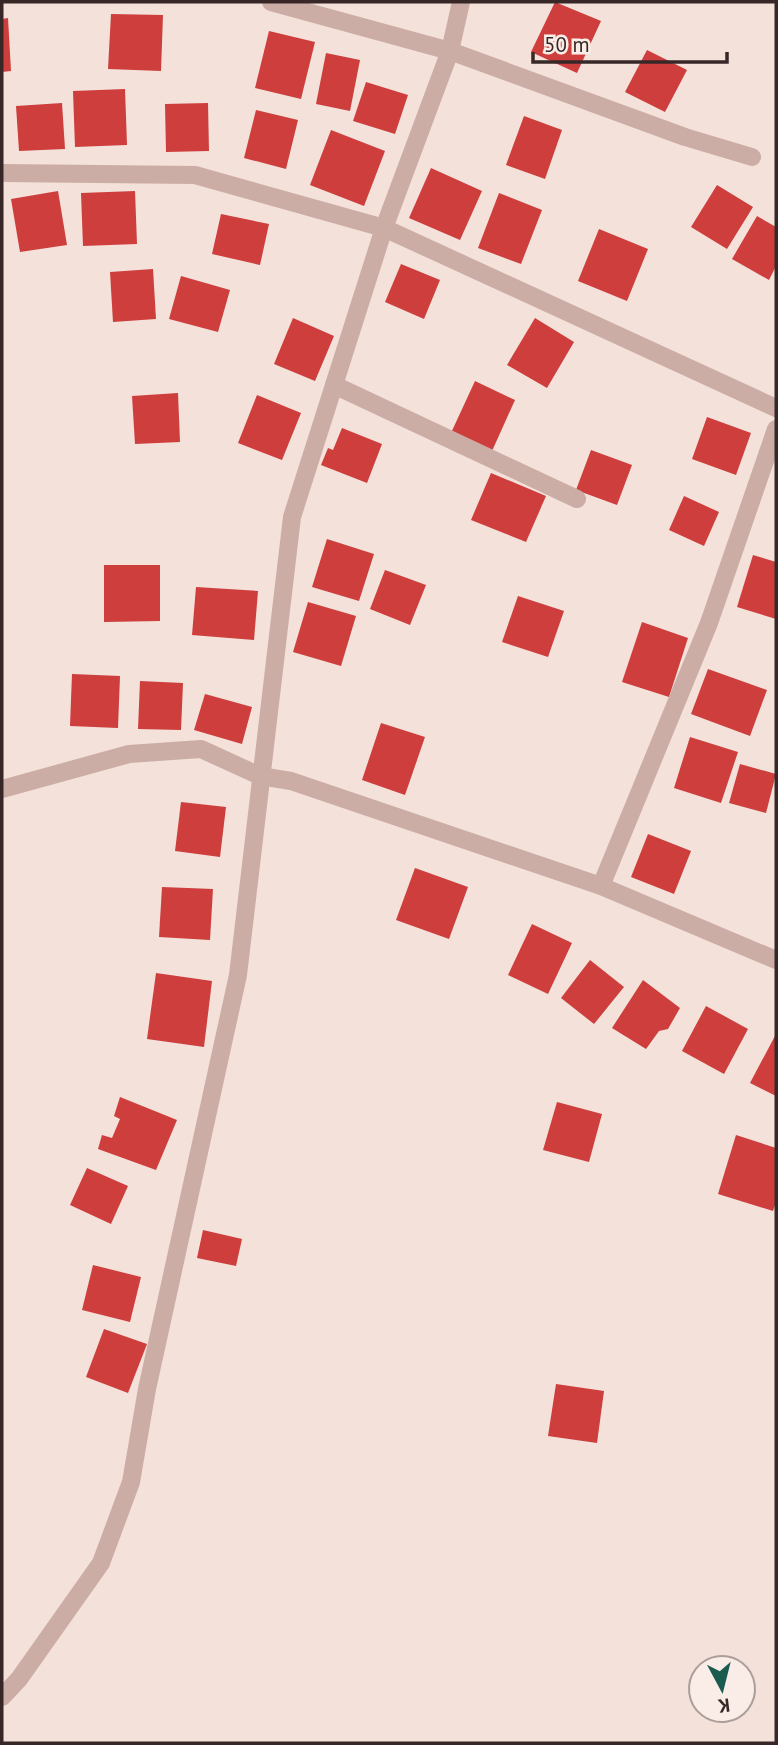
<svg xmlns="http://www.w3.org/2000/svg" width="778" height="1745" viewBox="0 0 778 1745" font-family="'PT Sans',sans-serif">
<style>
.building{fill:#cd3e3d}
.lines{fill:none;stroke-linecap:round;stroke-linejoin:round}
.street{stroke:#ccada5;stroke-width:18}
</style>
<rect width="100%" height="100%" fill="#f3e1da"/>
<g class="building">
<polygon points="555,2 601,21 577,73 531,52"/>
<polygon points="111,14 163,15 161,71 108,69"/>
<polygon points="8,18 11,71 2,72 2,19"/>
<polygon points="269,31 315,42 301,99 255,88"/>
<polygon points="647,50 687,70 665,112 625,92"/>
<polygon points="326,53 360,60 350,111 316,104"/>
<polygon points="366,82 408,95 395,134 353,121"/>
<polygon points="125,89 127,145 75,147 73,91"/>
<polygon points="62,103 65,149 19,151 16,106"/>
<polygon points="208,103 209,151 166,152 165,104"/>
<polygon points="256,110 298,120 286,169 244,158"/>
<polygon points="524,116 562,130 545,179 506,165"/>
<polygon points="331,130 385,151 364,206 310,185"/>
<polygon points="431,168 482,191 460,240 409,218"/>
<polygon points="717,185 753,207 727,249 691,227"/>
<polygon points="58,191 67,245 20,252 11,199"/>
<polygon points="135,191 137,244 83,246 81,193"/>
<polygon points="499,193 542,210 521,264 478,248"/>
<polygon points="221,214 269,224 260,265 212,254"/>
<polygon points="757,216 776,227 776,266 769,280 732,259"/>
<polygon points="599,229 648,249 627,301 578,281"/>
<polygon points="401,264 440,280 424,319 385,302"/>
<polygon points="153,269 156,319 113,322 110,272"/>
<polygon points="181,276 230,290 218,332 169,319"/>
<polygon points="293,318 334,336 315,381 274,364"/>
<polygon points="535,318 574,342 547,388 507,365"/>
<polygon points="475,381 515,400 492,451 451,433"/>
<polygon points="178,393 180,442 135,444 132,396"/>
<polygon points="257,395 301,413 282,460 238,443"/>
<polygon points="707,417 751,433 736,475 692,459"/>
<polygon points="342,428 382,444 367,483 321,465 328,448 333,450"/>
<polygon points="591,450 632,465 617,505 576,490"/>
<polygon points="491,473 546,496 526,542 471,520"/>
<polygon points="684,496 719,512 704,546 669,530"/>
<polygon points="327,539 374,554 359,601 312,587"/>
<polygon points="753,555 776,562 776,619 737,607"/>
<polygon points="104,565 160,565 160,621 104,622"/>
<polygon points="385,570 426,585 410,625 370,609"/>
<polygon points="196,587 258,591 254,640 192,635"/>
<polygon points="518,596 564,611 548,657 502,642"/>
<polygon points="308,602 356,616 341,666 293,652"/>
<polygon points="642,622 688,638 669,697 622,682"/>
<polygon points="708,669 767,690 750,736 691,714"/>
<polygon points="72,674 120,676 118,728 70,726"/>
<polygon points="140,681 183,683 181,730 138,729"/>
<polygon points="205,694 252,707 242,744 194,730"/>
<polygon points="381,723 425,737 405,795 362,780"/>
<polygon points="690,737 738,752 721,803 674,788"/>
<polygon points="740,764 776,774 766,813 729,803"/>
<polygon points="181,802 226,807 220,857 175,851"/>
<polygon points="648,834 691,851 674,894 631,877"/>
<polygon points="415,868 468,887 449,939 396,920"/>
<polygon points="162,887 213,889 210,940 159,937"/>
<polygon points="532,924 572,943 548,994 508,975"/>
<polygon points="590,960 624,987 594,1024 561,998"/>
<polygon points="156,973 212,981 204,1047 147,1039"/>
<polygon points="643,980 680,1008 668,1029 659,1031 646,1049 612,1028"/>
<polygon points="706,1006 748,1029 724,1074 682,1051"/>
<polygon points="776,1034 776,1096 750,1083"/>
<polygon points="120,1097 177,1120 156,1170 98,1149 102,1135 112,1138 120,1119 114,1116"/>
<polygon points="557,1102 602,1114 589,1162 543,1150"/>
<polygon points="736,1135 776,1148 776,1202 773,1211 718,1194"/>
<polygon points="87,1168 128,1186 111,1224 70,1205"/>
<polygon points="203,1230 242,1239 236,1266 197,1258"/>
<polygon points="93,1265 141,1277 130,1322 82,1310"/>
<polygon points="104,1329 147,1344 128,1393 86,1377"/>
<polygon points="556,1384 604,1391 597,1443 548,1436"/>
</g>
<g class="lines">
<g class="street">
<polyline points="271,2 450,51 685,137 752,157"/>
<polyline points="2,173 195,175 384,228 776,408"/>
<polyline points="334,385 577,499"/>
<polyline points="2,789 129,754 201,749 260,776 291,781 601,886 776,960"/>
<polyline points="601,886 709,623 776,429"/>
<polyline points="2,1697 19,1679 101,1563 131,1482 147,1389 238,975 292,517 384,228 450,51 461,2"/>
</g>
</g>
<rect width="778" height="1745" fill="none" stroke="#372827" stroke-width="7"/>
<g transform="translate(722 1689) rotate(173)"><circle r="33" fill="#faece6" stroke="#ac9e9a" stroke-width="2"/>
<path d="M0-5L12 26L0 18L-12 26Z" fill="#1a5b50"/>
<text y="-10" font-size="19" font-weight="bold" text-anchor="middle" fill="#372827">K</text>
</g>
<path d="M533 52v10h194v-10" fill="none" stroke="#372827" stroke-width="3.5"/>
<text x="544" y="52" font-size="21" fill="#372827" stroke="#faece6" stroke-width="5" paint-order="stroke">50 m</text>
</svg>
